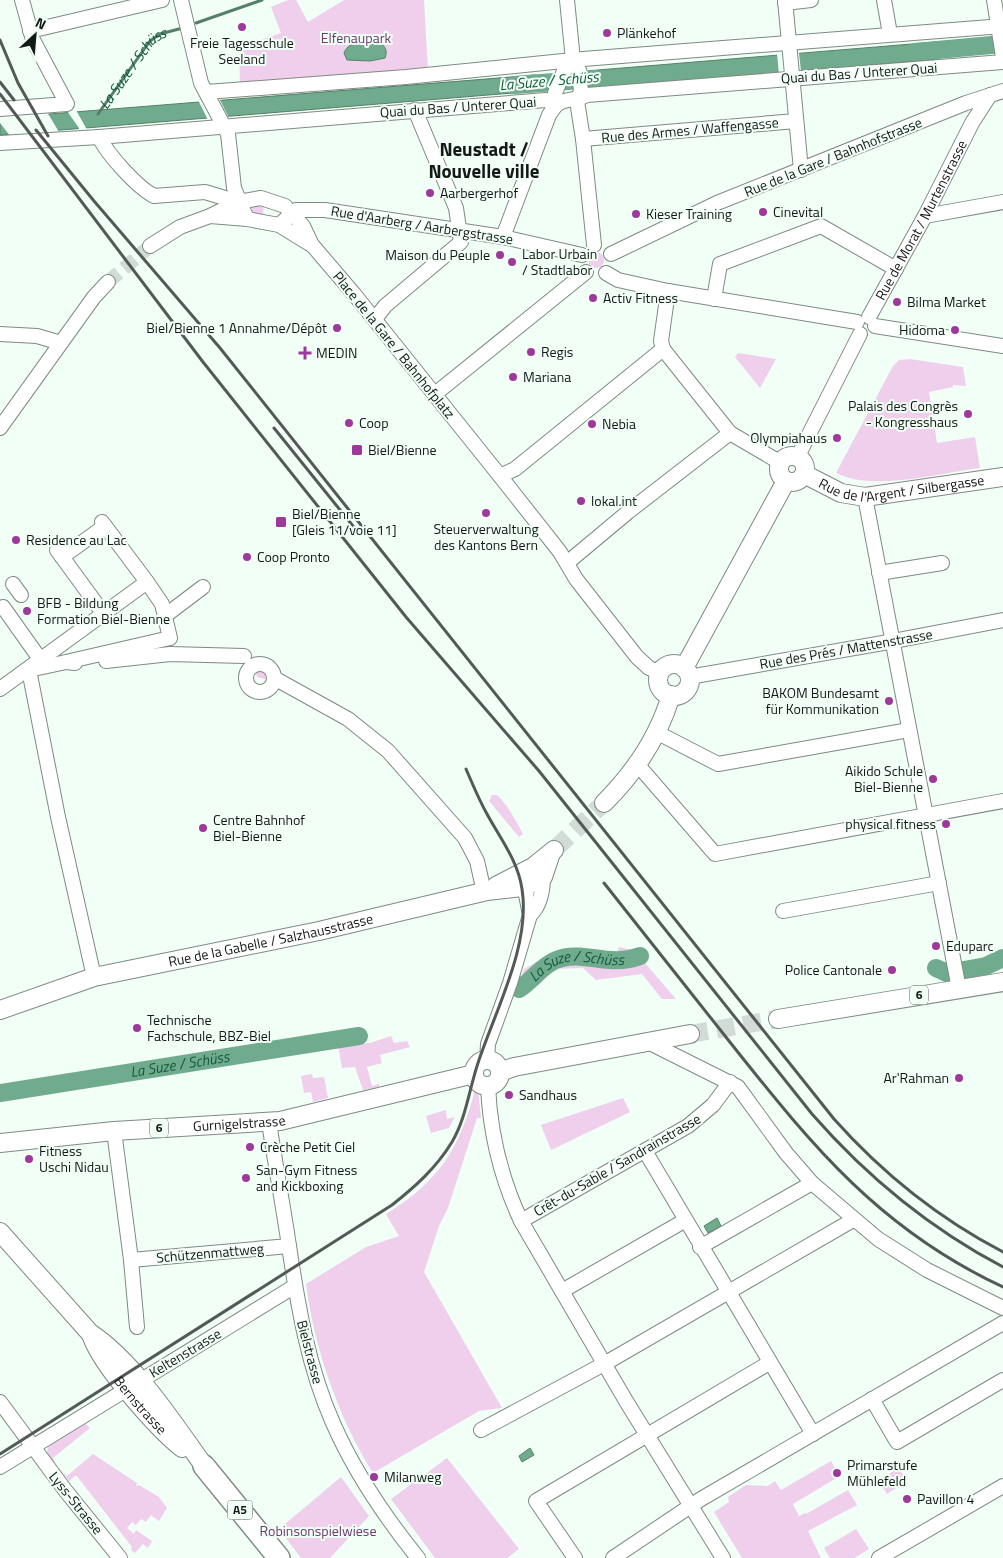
<svg xmlns="http://www.w3.org/2000/svg" width="1003" height="1558" viewBox="0 0 1003 1558" font-family="'Titillium Web',sans-serif">
<style>
.green{fill:#efcfec}
.water{fill:#71ab8d;stroke:#557f69}
.pier{fill:#f1fff7}
.lines{fill:none;stroke-linecap:round;stroke-linejoin:round}
.stream{stroke:#557f69;stroke-width:3}
.river{stroke:#71ab8d;stroke-width:18}
.minor-tunnel{stroke:#d0dcd5;stroke-width:14;stroke-dasharray:14 7;stroke-linecap:butt}
.major-tunnel{stroke:#d0dcd5;stroke-width:18;stroke-dasharray:18 9;stroke-linecap:butt}
.minor-casing{stroke:#7e8a83;stroke-width:16}
.major-casing{stroke:#7e8a83;stroke-width:20}
.highway-casing{stroke:#7e8a83;stroke-width:24}
.minor{stroke:#fff;stroke-width:14}
.major{stroke:#fff;stroke-width:18}
.highway{stroke:#fff;stroke-width:21}
.rail{stroke:#535a56;stroke-width:3}
.poi-dot{fill:#9f389c;stroke:#f1fff7;stroke-width:2}
.labels{text-anchor:middle;stroke-width:4;stroke-linejoin:round;paint-order:stroke}
.shield{fill:#f1fff7;stroke:#565e5a;stroke-width:1}
.shield-label{font-size:12px;font-weight:bold;fill:#141916}
.poi-label{font-size:14px;fill:#141916;stroke:#f1fff7;text-anchor:start}
.park-label{font-size:14px;fill:#6f386c;stroke:#f1fff7}
.street-label{font-size:14px;fill:#141916;stroke:#f1fff7}
.water-label{font-size:15px;font-style:italic;fill:#125a3c;stroke:#f1fff7}
.district-label{font-size:19px;font-weight:bold;fill:#141916;stroke:#f1fff7}
</style>
<rect width="100%" height="100%" fill="#f1fff7"/>
<g class="green">
<polygon points="288,0 296,0 308,22 344,0 424,0 428,71 240,84 239,47 281,33 271,7"/>
<polygon points="264,203 263,216 251,213 253,205"/>
<circle cx="596" cy="260" r="8"/>
<polygon points="738,353 776,359 760,388 735,357"/>
<path d="M910,359L963,367L966,386L953,385V387L929,392L937,443L975,437L980,468C940,473 872,492 836,473L893,366L899,360Z"/>
<polygon points="259,670 269,674 268,680 257,677 256,673"/>
<path d="M492,795H497C508,805 516,821 523,834L519,837L489,801Z"/>
<polygon points="580,947 617,954 619,947 633,950 637,962 644,962 676,999 662,999 642,974 596,980 583,968 552,969 540,984 515,996 524,969 550,954"/>
<polygon points="391,1036 394,1043 407,1041 410,1047 380,1055 382,1063 367,1067 372,1086 379,1084 379,1087 363,1090 355,1067 342,1068 338,1045 370,1043"/>
<polygon points="312,1074 313,1078 324,1077 328,1098 313,1102 311,1092 304,1093 301,1076"/>
<path d="M478,1089L481,1118H477L448,1208L439,1226L424,1272L502,1408L479,1411L373,1473C339,1419 314,1348 306,1284L366,1247L399,1236L386,1214C439,1181 459,1150 475,1090Z"/>
<polygon points="623,1098 630,1112 551,1150 541,1125"/>
<polygon points="446,1110 447,1119 455,1117 449,1128 431,1133 426,1116"/>
<polygon points="85,1423 90,1428 53,1458 56,1465 47,1453 48,1447"/>
<polygon points="93,1454 137,1483 136,1486 139,1485 159,1497 167,1508 159,1521 151,1515 146,1522 141,1519 136,1525 132,1522 127,1528 134,1534 136,1530 152,1541 148,1548 143,1544 135,1553 131,1550 132,1547 76,1475 69,1481 62,1471 67,1476"/>
<polygon points="447,1458 519,1549 507,1558 435,1558 391,1499"/>
<polygon points="831,1461 840,1476 793,1504 799,1516 805,1513 806,1514 848,1490 857,1505 808,1531 821,1558 742,1558 714,1512 729,1502 728,1497 746,1485 768,1486 775,1481 781,1490"/>
<polygon points="899,1468 907,1481 887,1494 878,1480"/>
<polygon points="341,1477 369,1516 330,1558 301,1558 279,1529"/>
<polygon points="856,1529 869,1549 854,1558 830,1558 824,1548"/>
</g>
<g class="water">
<path d="M362,37C373,38 391,44 385,58L370,61L347,60L344,53C347,46 353,42 360,42Z"/>
<polygon points="936,42 938,59 732,78 588,88 586,71"/>
<polygon points="536,75 537,91 0,135 0,118"/>
<polygon points="717,1218 721,1226 708,1233 704,1226"/>
<polygon points="530,1448 534,1455 522,1462 519,1456"/>
</g>
<g class="pier">
<polygon points="799,53 801,71 779,74 777,54"/>
<polygon points="219,98 229,118 208,120 198,100"/>
<polygon points="76,110 86,128 89,130 78,130 79,128 67,111"/>
<polygon points="47,112 59,132 11,137 0,123 0,116"/>
</g>
<g class="lines">
<g class="stream">
<polyline points="196,23 262,0"/>
<path id="s1" d="M98,114L150,41L160,34L179,29"/>
</g>
<g class="river">
<polyline points="915,52 1003,44"/>
<polyline points="514,85 595,79"/>
<polyline points="936,968 947,973"/>
<polyline points="964,970 986,966 1003,958"/>
<path id="s2" d="M519,989C532,981 541,966 556,960C582,949 608,968 640,956"/>
<path id="s3" d="M0,1093L359,1036"/>
</g>
<polyline class="minor-tunnel" points="108,282 150,246"/>
<g class="major-tunnel">
<polyline points="555,849 604,803"/>
<polyline points="690,1034 778,1019"/>
</g>
<g class="minor-casing">
<g id="minor">
<polyline points="181,0 201,83 228,134 234,188 247,219"/>
<polyline points="567,0 573,60 579,70 581,91 577,101 583,139 594,245"/>
<polyline points="785,0 801,170"/>
<polyline points="884,0 890,34"/>
<polyline points="994,0 1003,57"/>
<polyline points="785,3 811,0"/>
<polyline points="30,31 162,0"/>
<polyline points="206,92 406,77 583,59 1003,26"/>
<path d="M556,105C565,98 576,101 587,95L1003,62"/>
<polyline points="0,109 67,104 33,40 22,0"/>
<path d="M99,137C108,155 137,187 154,196L205,192L238,202"/>
<polyline points="583,139 796,121"/>
<polyline points="0,143 99,137 546,100 556,105"/>
<polyline points="210,216 247,219 279,225 313,246 354,294 500,476 560,552 576,579 637,657 649,668 660,673"/>
<polyline points="925,216 1003,202"/>
<polyline points="279,225 296,210 325,210 503,237 582,255"/>
<polyline points="503,237 549,115 556,105 555,93 564,71 573,60"/>
<polyline points="150,246 180,227 210,216 238,202 261,198 285,206 303,226 312,245"/>
<polyline points="611,254 717,203 966,103 1003,91"/>
<polyline points="606,273 618,280 668,291 857,322"/>
<polyline points="668,291 661,341 663,349 730,433 781,463"/>
<polyline points="714,299 720,264 821,226 896,269"/>
<path id="s4" d="M869,317L925,216L972,123L990,95"/>
<polyline points="375,319 385,306 461,242 456,208 415,110"/>
<polyline points="875,326 1003,346"/>
<polyline points="0,334 37,336 61,343"/>
<polyline points="435,394 586,272"/>
<polyline points="0,428 94,297 108,282"/>
<polyline points="797,458 860,334"/>
<polyline points="500,476 515,469 663,349"/>
<polyline points="865,497 959,989"/>
<polyline points="102,522 147,582"/>
<polyline points="57,550 103,613"/>
<polyline points="62,557 105,526"/>
<polyline points="567,563 628,512 730,433"/>
<polyline points="879,573 942,563"/>
<polyline points="13,584 21,595"/>
<polyline points="3,607 40,659"/>
<polyline points="166,615 203,587"/>
<polyline points="106,661 170,654 244,656"/>
<circle cx="260" cy="678" r="14"/>
<polyline points="29,670 58,817 94,977"/>
<polyline points="29,670 66,662 75,663"/>
<polyline points="689,677 883,643 1003,620"/>
<polyline points="274,678 348,719 388,751 465,838 477,861 484,892"/>
<polyline points="0,689 147,582 162,604 170,638 66,662"/>
<polyline points="656,732 718,764 909,730"/>
<polyline points="637,764 715,854 1003,801"/>
<polyline points="783,911 939,883"/>
<path d="M530,915C540,907 543,890 543,877"/>
<polyline points="648,1042 738,1087 786,1153 812,1183 878,1239 927,1270 1003,1308"/>
<polyline points="487,1060 488,1044 510,983 530,915 526,895 530,876"/>
<path d="M488,1086C490,1134 501,1178 521,1221L626,1401L723,1558"/>
<path d="M269,1122C275,1163 283,1205 289,1246C298,1306 308,1367 333,1423C354,1471 385,1517 418,1558"/>
<polyline points="114,1131 131,1260 137,1327"/>
<polyline points="645,1151 813,1434"/>
<polyline points="521,1221 688,1126 713,1105 730,1082"/>
<polyline points="700,1247 812,1183"/>
<polyline points="131,1260 289,1246"/>
<polyline points="562,1291 684,1221"/>
<polyline points="872,1399 897,1442 1003,1380"/>
<polyline points="0,1402 65,1490 120,1558"/>
<polyline points="481,1430 604,1364 853,1220"/>
<polyline points="0,1467 295,1286"/>
<polyline points="575,1558 536,1501 769,1363"/>
<polyline points="613,1558 701,1499 1003,1323"/>
<polyline points="879,1558 1003,1486"/>
</g>
</g>
<g class="major-casing">
<g id="major">
<circle cx="792" cy="469" r="13"/>
<path id="s5" d="M804,474L841,493L865,497L1003,477"/>
<circle cx="674" cy="680" r="16"/>
<polyline points="684,668 786,481"/>
<path d="M604,803C634,773 659,736 671,695"/>
<polyline points="496,886 533,867 554,850"/>
<path id="s6" d="M0,1010L94,977L319,931L487,891L522,887L543,877L551,853"/>
<polyline points="778,1019 1003,982"/>
<circle cx="487" cy="1073" r="13"/>
<polyline points="500,1072 514,1067 690,1034"/>
<path id="s7" d="M0,1143L114,1131L280,1121L474,1074"/>
<path d="M0,1232L90,1333C132,1360 175,1425 204,1466"/>
<path id="s8" d="M92,1337C103,1367 157,1428 182,1448"/>
</g>
</g>
<g class="highway-casing">
<polyline id="highway" points="204,1466 279,1558"/>
</g>
<use href="#minor" class="minor"/>
<use href="#major" class="major"/>
<use href="#highway" class="highway"/>
<g class="rail">
<polyline points="0,40 18,83 48,136"/>
<polyline points="0,82 14,100"/>
<path d="M0,94L203,362L406,617L539,771L812,1114C867,1177 929,1228 1003,1267"/>
<path d="M36,130L94,201L220,348L834,1119C883,1174 938,1218 1003,1252"/>
<polyline points="274,428 357,531"/>
<path d="M604,883C647,937 690,992 733,1046C814,1148 881,1230 1003,1287"/>
<path d="M0,1454L392,1205C416,1186 436,1168 452,1142C466,1118 469,1090 478,1063C495,1011 531,945 522,889C518,861 500,838 487,814C479,800 473,785 466,769"/>
</g>
</g>
<g class="poi-dot">
<circle cx="242" cy="27" r="5"/>
<circle cx="607" cy="33" r="5"/>
<circle cx="430" cy="193" r="5"/>
<circle cx="763" cy="212" r="5"/>
<circle cx="636" cy="214" r="5"/>
<circle cx="500" cy="255" r="5"/>
<circle cx="512" cy="262" r="5"/>
<circle cx="593" cy="298" r="5"/>
<circle cx="897" cy="302" r="5"/>
<circle cx="337" cy="328" r="5"/>
<circle cx="955" cy="330" r="5"/>
<circle cx="531" cy="352" r="5"/>
<path d="M302.5 345.5h5v5h5v5h-5v5h-5v-5h-5v-5h5z"/>
<circle cx="513" cy="377" r="5"/>
<circle cx="968" cy="414" r="5"/>
<circle cx="349" cy="423" r="5"/>
<circle cx="592" cy="424" r="5"/>
<circle cx="837" cy="438" r="5"/>
<rect x="351" y="444" width="12" height="12" rx="2.5"/>
<circle cx="581" cy="501" r="5"/>
<circle cx="486" cy="513" r="5"/>
<rect x="275" y="516" width="12" height="12" rx="2.5"/>
<circle cx="16" cy="540" r="5"/>
<circle cx="247" cy="557" r="5"/>
<circle cx="27" cy="611" r="5"/>
<circle cx="889" cy="701" r="5"/>
<circle cx="933" cy="779" r="5"/>
<circle cx="946" cy="824" r="5"/>
<circle cx="203" cy="828" r="5"/>
<circle cx="936" cy="946" r="5"/>
<circle cx="892" cy="970" r="5"/>
<circle cx="137" cy="1028" r="5"/>
<circle cx="959" cy="1078" r="5"/>
<circle cx="509" cy="1095" r="5"/>
<circle cx="250" cy="1147" r="5"/>
<circle cx="29" cy="1159" r="5"/>
<circle cx="246" cy="1178" r="5"/>
<circle cx="837" cy="1473" r="5"/>
<circle cx="374" cy="1477" r="5"/>
<circle cx="907" cy="1499" r="5"/>
</g>
<g class="labels">
<g class="shield">
<rect x="910" y="985.5" width="18" height="19" rx="4"/>
<rect x="150" y="1118.5" width="18" height="19" rx="4"/>
<rect x="227.5" y="1500.5" width="25" height="19" rx="4"/>
</g>
<g class="shield-label">
<text x="919" y="999">6</text>
<text x="159" y="1132">6</text>
<text x="240" y="1514">A5</text>
</g>
<g class="poi-label">
<text x="617" y="38">Plänkehof</text>
<text x="242" y="48" text-anchor="middle">Freie Tagesschule<tspan x="242" dy="16">Seeland</tspan></text>
<text x="440" y="198">Aarbergerhof</text>
<text x="773" y="217">Cinevital</text>
<text x="646" y="219">Kieser Training</text>
<text x="522" y="259">Labor Urbain<tspan x="522" dy="16">/ Stadtlabor</tspan></text>
<text x="490" y="260" text-anchor="end">Maison du Peuple</text>
<text x="603" y="303">Activ Fitness</text>
<text x="907" y="307">Bilma Market</text>
<text x="327" y="333" text-anchor="end">Biel/Bienne 1 Annahme/Dépôt</text>
<text x="945" y="335" text-anchor="end">Hidoma</text>
<text x="541" y="357">Regis</text>
<text x="316" y="358">MEDIN</text>
<text x="523" y="382">Mariana</text>
<text x="958" y="411" text-anchor="end">Palais des Congrès<tspan x="958" dy="16">- Kongresshaus</tspan></text>
<text x="359" y="428">Coop</text>
<text x="602" y="429">Nebia</text>
<text x="827" y="443" text-anchor="end">Olympiahaus</text>
<text x="368" y="455">Biel/Bienne</text>
<text x="591" y="506">lokal.int</text>
<text x="292" y="519">Biel/Bienne<tspan x="292" dy="16">[Gleis 11/voie 11]</tspan></text>
<text x="486" y="534" text-anchor="middle">Steuerverwaltung<tspan x="486" dy="16">des Kantons Bern</tspan></text>
<text x="26" y="545">Residence au Lac</text>
<text x="257" y="562">Coop Pronto</text>
<text x="37" y="608">BFB - Bildung<tspan x="37" dy="16">Formation Biel-Bienne</tspan></text>
<text x="879" y="698" text-anchor="end">BAKOM Bundesamt<tspan x="879" dy="16">für Kommunikation</tspan></text>
<text x="923" y="776" text-anchor="end">Aikido Schule<tspan x="923" dy="16">Biel-Bienne</tspan></text>
<text x="213" y="825">Centre Bahnhof<tspan x="213" dy="16">Biel-Bienne</tspan></text>
<text x="936" y="829" text-anchor="end">physical fitness</text>
<text x="946" y="951">Eduparc</text>
<text x="882" y="975" text-anchor="end">Police Cantonale</text>
<text x="147" y="1025">Technische<tspan x="147" dy="16">Fachschule, BBZ-Biel</tspan></text>
<text x="949" y="1083" text-anchor="end">Ar'Rahman</text>
<text x="519" y="1100">Sandhaus</text>
<text x="260" y="1152">Crèche Petit Ciel</text>
<text x="39" y="1156">Fitness<tspan x="39" dy="16">Uschi Nidau</tspan></text>
<text x="256" y="1175">San-Gym Fitness<tspan x="256" dy="16">and Kickboxing</tspan></text>
<text x="847" y="1470">Primarstufe<tspan x="847" dy="16">Mühlefeld</tspan></text>
<text x="384" y="1482">Milanweg</text>
<text x="917" y="1504">Pavillon 4</text>
</g>
<g class="park-label">
<text x="356" y="43">Elfenaupark</text>
<text x="318" y="1536">Robinsonspielwiese</text>
</g>
<g class="street-label">
<text transform="translate(859 73) rotate(-4)" y="5">Quai du Bas / Unterer Quai</text>
<text transform="translate(458 107) rotate(-4)" y="5">Quai du Bas / Unterer Quai</text>
<text transform="translate(690 130) rotate(-5)" y="5">Rue des Armes / Waffengasse</text>
<text transform="translate(833 157) rotate(-22)" y="5">Rue de la Gare / Bahnhofstrasse</text>
<text dy="5" stroke="none"><textPath href="#s4" startOffset="110">Rue de Morat / Murtenstrasse</textPath></text>
<text transform="translate(422 225) rotate(9)" y="5">Rue d'Aarberg / Aarbergstrasse</text>
<text transform="translate(394 345) rotate(51)" y="5">Place de la Gare / Bahnhofplatz</text>
<text dy="5" stroke="none"><textPath href="#s5" startOffset="102">Rue de l'Argent / Silbergasse</textPath></text>
<text transform="translate(846 649) rotate(-10)" y="5">Rue des Prés / Mattenstrasse</text>
<text dy="5" stroke="none"><textPath href="#s6" startOffset="280">Rue de la Gabelle / Salzhausstrasse</textPath></text>
<text dy="5" stroke="none"><textPath href="#s7" startOffset="240">Gurnigelstrasse</textPath></text>
<text transform="translate(617 1165) rotate(-30)" y="5">Crêt-du-Sable / Sandrainstrasse</text>
<text transform="translate(210 1253) rotate(-5)" y="5">Schützenmattweg</text>
<text transform="translate(310 1352) rotate(75)" y="5">Bielstrasse</text>
<text transform="translate(185 1353) rotate(-31)" y="5">Keltenstrasse</text>
<text dy="5" stroke="none"><textPath href="#s8" startOffset="84">Bernstrasse</textPath></text>
<text transform="translate(76 1503) rotate(51)" y="5">Lyss-Strasse</text>
</g>
<g class="water-label">
<text dy="5" stroke="none"><textPath href="#s1" startOffset="58">La Suze / Schüss</textPath></text>
<text transform="translate(549 81) rotate(-5)" y="5">La Suze / Schüss</text>
<text dy="5" stroke="none"><textPath href="#s2" startOffset="66">La Suze / Schüss</textPath></text>
<text dy="5" stroke="none"><textPath href="#s3" startOffset="182">La Suze / Schüss</textPath></text>
</g>
<g class="district-label">
<text x="484" y="156">Neustadt /<tspan x="484" dy="22">Nouvelle ville</tspan></text>
</g>
</g>
<g transform="translate(35 35) rotate(26)" stroke="#f1fff7" stroke-width="4" paint-order="stroke">
<path d="M0-4L9 19L0 12L-9 19Z" fill="#141916"/>
<text y="-8" font-size="14" font-weight="bold" text-anchor="middle" fill="#141916">N</text>
</g>
</svg>
